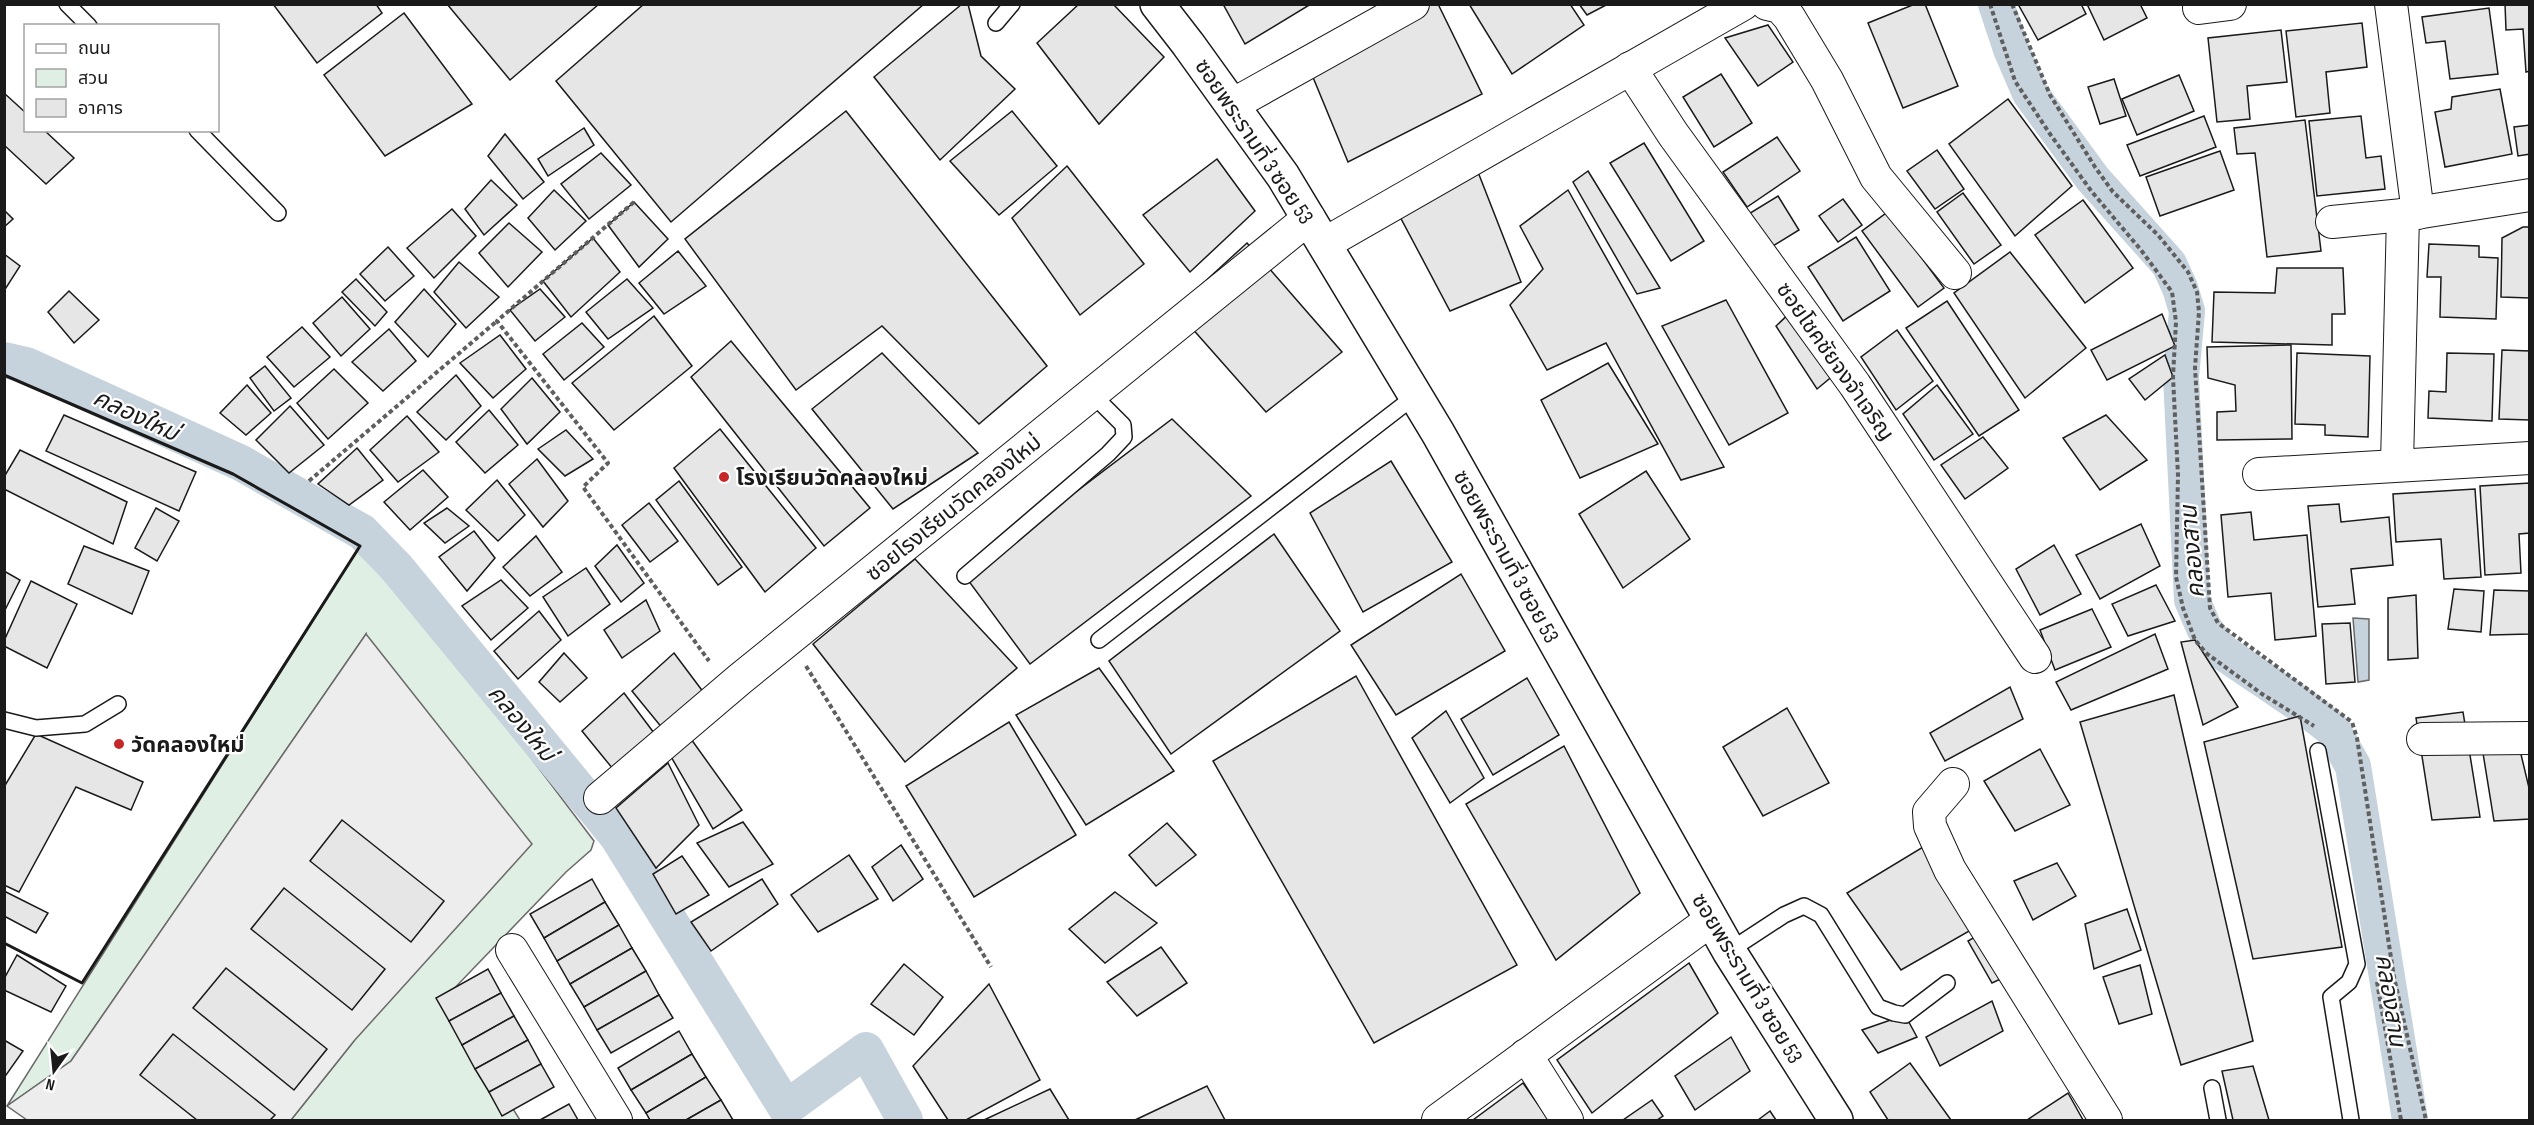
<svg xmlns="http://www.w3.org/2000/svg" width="2534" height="1125" viewBox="0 0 2534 1125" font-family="'Sofia Sans Condensed','Noto Sans Thai',sans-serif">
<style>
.green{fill:#e0efe3;stroke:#6a6a6a;stroke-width:1.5}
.parking{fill:#ededed;stroke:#6a6a6a;stroke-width:1.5}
.water{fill:#c6d2dc;stroke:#6a6a6a;stroke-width:1.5}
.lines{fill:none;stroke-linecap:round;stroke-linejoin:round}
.canal{stroke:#c6d2dc;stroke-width:36}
.building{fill:#e6e6e6;stroke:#1a1a1a;stroke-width:1.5}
.lane-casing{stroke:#1a1a1a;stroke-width:18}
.street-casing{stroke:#1a1a1a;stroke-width:34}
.secondary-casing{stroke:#1a1a1a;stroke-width:36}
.path{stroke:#5f5f5f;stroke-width:4;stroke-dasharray:4.5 3;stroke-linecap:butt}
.lane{stroke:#fff;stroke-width:15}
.street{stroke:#fff;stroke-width:32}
.secondary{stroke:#fff;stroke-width:33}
.wall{stroke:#1a1a1a;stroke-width:3}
.poi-dot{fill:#c62828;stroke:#fff;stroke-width:2}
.labels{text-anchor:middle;stroke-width:4.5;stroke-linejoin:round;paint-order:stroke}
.street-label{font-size:22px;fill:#1a1a1a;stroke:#fff}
.poi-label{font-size:22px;font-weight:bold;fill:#1a1a1a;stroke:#fff;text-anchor:start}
.water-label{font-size:24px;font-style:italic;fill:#1a1a1a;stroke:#fff}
</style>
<rect width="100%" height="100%" fill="#fff"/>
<polygon class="green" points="360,546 390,572 594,841 591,850 566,872 444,999 520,1120 291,1120 354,1041 366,634 71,1061 7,1106"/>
<polygon class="parking" points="366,634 532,844 354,1041 291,1120 27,1120 7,1106 71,1061"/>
<polygon class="water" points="2353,618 2369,619 2369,680 2358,682"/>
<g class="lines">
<g class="canal">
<polyline points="1996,4 2011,49 2030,93 2093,179 2169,264 2180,288 2187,311 2181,377 2192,600 2204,628 2221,651 2308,710 2332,729 2353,766 2410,1120"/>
<polyline points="4,360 26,365 241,463 362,532 396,567 617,836 786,1108 866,1050 905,1120"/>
</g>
</g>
<g class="building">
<polygon points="273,4 376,4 382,13 317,63"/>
<polygon points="447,4 599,4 510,80"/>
<polygon points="644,4 924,4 671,222 556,81"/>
<polygon points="962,4 968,4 981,56 1015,89 940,160 874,77"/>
<polygon points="1079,4 1113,4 1164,57 1099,124 1037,43"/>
<polygon points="1223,4 1311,4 1245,44"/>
<polygon points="1415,4 1438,4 1482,94 1348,162 1310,70"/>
<polygon points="1469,4 1570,4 1584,25 1512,74"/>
<polygon points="1579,4 1608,4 1587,15"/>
<polygon points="1915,4 1925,4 1958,86 1903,108 1868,23"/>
<polygon points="2018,4 2081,4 2086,14 2038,40"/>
<polygon points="2087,4 2140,4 2147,18 2104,40"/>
<polygon points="2505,4 2530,4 2530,71 2526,72 2523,29 2506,30"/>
<polygon points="2489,8 2498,74 2450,79 2445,41 2426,43 2422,17"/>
<polygon points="404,13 472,104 385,156 324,75"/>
<polygon points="2362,23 2367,67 2326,72 2330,113 2296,117 2286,31"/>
<polygon points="1768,25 1793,62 1758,86 1725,38"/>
<polygon points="2281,30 2287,82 2247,86 2250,119 2217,122 2208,38"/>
<polygon points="1721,74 1752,123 1714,147 1683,97"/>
<polygon points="2179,75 2194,111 2137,135 2122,99"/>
<polygon points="2114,79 2126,116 2100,124 2088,87"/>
<polygon points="2500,89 2512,154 2445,167 2435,112 2451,109 2452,97"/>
<polygon points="4,93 26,113 26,130 44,130 74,158 46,184 4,145"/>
<polygon points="2008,99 2072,186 2015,236 1949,144"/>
<polygon points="846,111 1047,366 979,424 882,326 796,390 685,239"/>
<polygon points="1012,111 1057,166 999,215 950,161"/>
<polygon points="2204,116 2216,147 2140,176 2127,145"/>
<polygon points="2361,116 2366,158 2381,156 2385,189 2317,196 2309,121"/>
<polygon points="2305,120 2321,251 2267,257 2255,153 2237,154 2234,128"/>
<polygon points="2530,125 2530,154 2518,156 2514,127"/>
<polygon points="584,128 594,145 548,176 538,159"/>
<polygon points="505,134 544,182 523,199 488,156"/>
<polygon points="1777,137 1800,171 1747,207 1723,172"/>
<polygon points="1644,143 1704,241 1671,261 1610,163"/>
<polygon points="1469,149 1521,282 1450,311 1389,196"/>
<polygon points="1937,150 1964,189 1935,209 1907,171"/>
<polygon points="2220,151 2234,190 2160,216 2146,177"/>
<polygon points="601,153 631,185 589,219 561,184"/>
<polygon points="1217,159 1255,211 1190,272 1143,215"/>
<polygon points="1067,166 1144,264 1080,315 1012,218"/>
<polygon points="1588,171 1660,288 1637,294 1573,182"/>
<polygon points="491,180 517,205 484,235 465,209"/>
<polygon points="554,190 586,221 555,250 528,218"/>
<polygon points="1568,190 1724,467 1681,480 1606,343 1547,370 1510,305 1543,269 1520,226"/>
<polygon points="1963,193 2001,245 1974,264 1937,212"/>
<polygon points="1778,196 1799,230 1768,249 1747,215"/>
<polygon points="1843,199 1862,225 1838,242 1819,216"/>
<polygon points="2083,200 2133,268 2085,303 2035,235"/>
<polygon points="634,202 668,239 639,267 608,225"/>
<polygon points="452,209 476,236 434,278 407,248"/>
<polygon points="4,210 13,219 4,227"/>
<polygon points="1886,210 1944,288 1918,307 1862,231 1886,213"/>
<polygon points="509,223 542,252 508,287 479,253"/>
<polygon points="2523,227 2530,227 2530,298 2501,297 2502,238"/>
<polygon points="1856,237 1890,291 1843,321 1808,267"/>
<polygon points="593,238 620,272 571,317 543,281"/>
<polygon points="1247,243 1342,352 1266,412 1175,309"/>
<polygon points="2429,244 2479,246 2479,257 2498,258 2496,319 2440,317 2441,277 2427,277"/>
<polygon points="388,247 414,276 385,301 360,274"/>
<polygon points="678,251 706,286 664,314 639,283"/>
<polygon points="2010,252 2086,348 2025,398 1954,293"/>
<polygon points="4,254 20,266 4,291"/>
<polygon points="459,262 499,297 466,328 434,292"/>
<polygon points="2277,268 2343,268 2345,314 2332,314 2332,345 2212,342 2214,292 2275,293"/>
<polygon points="356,279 387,312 375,326 342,292"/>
<polygon points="627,279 653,308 608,339 586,312"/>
<polygon points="424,289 456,324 428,357 395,322"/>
<polygon points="540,289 565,317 535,341 510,310"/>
<polygon points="69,291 99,320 74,343 48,312"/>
<polygon points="342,297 370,329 341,356 313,323"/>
<polygon points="1726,300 1788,413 1729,445 1662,326"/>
<polygon points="1947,301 2019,410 1979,436 1906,328"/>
<polygon points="1792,311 1835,374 1817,389 1776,326"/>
<polygon points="2162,314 2175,346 2107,380 2091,350"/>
<polygon points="654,316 692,366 614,430 572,383"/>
<polygon points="582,323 604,347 564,380 543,354"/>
<polygon points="302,327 330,357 294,387 267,357"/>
<polygon points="389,329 416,361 383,391 352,362"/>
<polygon points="1897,330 1933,381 1896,410 1861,357"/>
<polygon points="500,335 526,369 493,398 460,363"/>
<polygon points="731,341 870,508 824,546 691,377"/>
<polygon points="2291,345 2292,439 2217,440 2217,412 2236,411 2235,385 2208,378 2207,347"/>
<polygon points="2502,350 2530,351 2530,420 2499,419"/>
<polygon points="882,353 978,453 893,509 812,409"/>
<polygon points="2297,353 2370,356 2368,437 2325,435 2325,425 2295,424"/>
<polygon points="2447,353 2494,354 2492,421 2428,418 2429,391 2446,392"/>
<polygon points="2165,355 2173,377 2145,400 2129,379"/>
<polygon points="1608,363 1658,444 1580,478 1541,400"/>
<polygon points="265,366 291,398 274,411 250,378"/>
<polygon points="334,369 368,403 328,439 297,403"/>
<polygon points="456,375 481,406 446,440 417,412"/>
<polygon points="532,378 560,412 527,444 501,409"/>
<polygon points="247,385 271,413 246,435 220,413"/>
<polygon points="1937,385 1973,434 1934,460 1903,414"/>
<polygon points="290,406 324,445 289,473 256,440"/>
<polygon points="489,410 518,445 485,473 456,442"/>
<polygon points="64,415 196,472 179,511 46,451"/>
<polygon points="2106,415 2147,460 2100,490 2063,438"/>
<polygon points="407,416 439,452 398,482 370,450"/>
<polygon points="1172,419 1251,496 1030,664 965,576"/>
<polygon points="720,429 816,548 765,592 674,468"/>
<polygon points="566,430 593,459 565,476 538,449"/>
<polygon points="1983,437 2008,468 1965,499 1941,465"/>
<polygon points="357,448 383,480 349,505 318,484"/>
<polygon points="20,450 127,502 113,544 4,489 4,477"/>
<polygon points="537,459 568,501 543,527 509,484"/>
<polygon points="1391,461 1452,562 1363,612 1310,513"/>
<polygon points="423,470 448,497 410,530 384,502"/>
<polygon points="1646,471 1690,539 1623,588 1579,514"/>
<polygon points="497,480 525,515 498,541 466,510"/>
<polygon points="679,481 742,567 718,585 656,500"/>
<polygon points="2530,483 2530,533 2519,534 2521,573 2485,575 2480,486"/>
<polygon points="2475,489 2481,577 2444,579 2441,539 2396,542 2393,494"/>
<polygon points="649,503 678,541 650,562 622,525"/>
<polygon points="2339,504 2341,522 2389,517 2393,565 2351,569 2355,604 2318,607 2308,506"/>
<polygon points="156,508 179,521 157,561 135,548"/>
<polygon points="447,508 469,526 445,543 424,523"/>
<polygon points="2251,512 2254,540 2307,535 2316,636 2275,640 2271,593 2228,597 2221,515"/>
<polygon points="2141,524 2160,566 2100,599 2076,555"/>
<polygon points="474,531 495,558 467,591 439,557"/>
<polygon points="1274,534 1340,631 1171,754 1109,661"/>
<polygon points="536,536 562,572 530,596 503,567"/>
<polygon points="617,545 644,583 621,602 595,566"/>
<polygon points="2054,545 2081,594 2040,615 2016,569"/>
<polygon points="84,546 149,571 132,614 68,584"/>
<polygon points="915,559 1017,668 905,762 813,644"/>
<polygon points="586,568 610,604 568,636 543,597"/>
<polygon points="4,571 20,580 4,612"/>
<polygon points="1461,574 1505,651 1396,715 1351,645"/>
<polygon points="501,580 528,608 491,640 462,606"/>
<polygon points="31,581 77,604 47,668 4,646 4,641"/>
<polygon points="2156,585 2175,621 2128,636 2112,604"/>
<polygon points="2454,589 2484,591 2481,632 2448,629"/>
<polygon points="2494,590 2530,591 2530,634 2490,635"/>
<polygon points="2416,595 2418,658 2388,660 2388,598"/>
<polygon points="646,600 660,631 622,658 604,630"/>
<polygon points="2092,609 2111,647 2055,670 2040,630"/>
<polygon points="539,611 561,640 518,679 494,651"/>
<polygon points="2350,623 2355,682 2326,684 2322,624"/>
<polygon points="2155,634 2168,669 2071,710 2056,682"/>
<polygon points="2195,640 2238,707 2203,725 2181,642"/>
<polygon points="564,653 587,678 560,702 539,682"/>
<polygon points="674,653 704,693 663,729 632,691"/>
<polygon points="1099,668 1174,771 1086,825 1016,715"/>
<polygon points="1356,676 1517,965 1374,1043 1213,761"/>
<polygon points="1527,678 1559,735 1493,775 1461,719"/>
<polygon points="2010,687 2023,719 1945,761 1930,733"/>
<polygon points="624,693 654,733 613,769 582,731"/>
<polygon points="2174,695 2253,1041 2181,1065 2080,722"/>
<polygon points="1787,708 1829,783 1763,816 1723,747"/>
<polygon points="1446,711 1484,778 1450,803 1412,738"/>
<polygon points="2463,712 2480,817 2432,820 2416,718"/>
<polygon points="2300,716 2342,947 2253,959 2204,742"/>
<polygon points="1009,722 1076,835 974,897 906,786"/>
<polygon points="36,734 143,782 131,810 76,787 19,892 4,885 4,787"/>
<polygon points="691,739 742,810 713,829 670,755"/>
<polygon points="1564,746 1640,893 1556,960 1466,804"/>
<polygon points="2519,746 2530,792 2530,819 2494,821 2482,747"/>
<polygon points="2040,749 2070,805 2015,831 1984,781"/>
<polygon points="668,763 699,825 656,868 616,808"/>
<polygon points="342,820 444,901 411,942 310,861"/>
<polygon points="743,822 773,864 729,887 697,843"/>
<polygon points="1167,823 1196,855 1156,886 1129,855"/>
<polygon points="901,845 923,879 893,901 872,867"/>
<polygon points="1923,847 1971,930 1901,970 1847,893"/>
<polygon points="849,855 878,899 818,932 791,895"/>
<polygon points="682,856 709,895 676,914 653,874"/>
<polygon points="2057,863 2076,896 2033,920 2014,881"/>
<polygon points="592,879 605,902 544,938 530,914"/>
<polygon points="762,879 778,904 711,951 691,922"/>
<polygon points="284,888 385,969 352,1010 251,929"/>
<polygon points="4,891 48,913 36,933 4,916"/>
<polygon points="1115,892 1157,923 1105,963 1069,929"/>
<polygon points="605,902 619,925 557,961 544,938"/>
<polygon points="2127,909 2141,950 2094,969 2085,924"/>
<polygon points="619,925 632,948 570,984 557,961"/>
<polygon points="1995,925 2024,968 1992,983 1968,941"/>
<polygon points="1161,947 1187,983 1137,1016 1107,982"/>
<polygon points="632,948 646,971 584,1007 570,984"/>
<polygon points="17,955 66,986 51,1012 4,990 4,979"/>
<polygon points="1689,963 1718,1013 1592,1113 1557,1060"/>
<polygon points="904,964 943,997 914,1035 871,1004"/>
<polygon points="2140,965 2152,1014 2119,1024 2103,977"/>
<polygon points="226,968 327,1049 294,1090 193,1008"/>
<polygon points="488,969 501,993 449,1021 436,998"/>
<polygon points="646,971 659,995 597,1030 584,1007"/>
<polygon points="989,984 1040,1080 966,1120 948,1120 913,1066"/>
<polygon points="501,993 514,1016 462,1045 449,1021"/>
<polygon points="659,995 673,1018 611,1053 597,1030"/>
<polygon points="1992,1001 2003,1031 1940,1066 1926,1037"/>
<polygon points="1905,1015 1917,1037 1878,1053 1862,1030"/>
<polygon points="514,1016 528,1040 475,1069 462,1045"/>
<polygon points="679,1031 692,1054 631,1090 618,1068"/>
<polygon points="173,1034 275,1115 270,1120 197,1120 140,1075"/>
<polygon points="1731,1037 1750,1071 1695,1110 1675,1076"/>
<polygon points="4,1040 23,1051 4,1078"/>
<polygon points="528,1040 541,1064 489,1092 475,1069"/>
<polygon points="692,1054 706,1077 646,1113 631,1090"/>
<polygon points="1910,1063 1951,1120 1888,1120 1870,1092"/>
<polygon points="541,1064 554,1087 502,1116 489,1092"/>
<polygon points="2253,1066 2269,1120 2233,1120 2222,1071"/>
<polygon points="706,1077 721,1100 686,1120 650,1120 646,1113"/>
<polygon points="1523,1083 1549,1120 1473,1120"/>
<polygon points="1207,1086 1225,1120 1135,1120"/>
<polygon points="1050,1089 1069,1120 984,1120"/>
<polygon points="2068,1093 2083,1120 2027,1120"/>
<polygon points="721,1100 733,1120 686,1120"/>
<polygon points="1652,1100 1663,1116 1657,1120 1623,1120"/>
<polygon points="569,1104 578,1120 540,1120"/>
<polygon points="1770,1111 1776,1120 1758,1120"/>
</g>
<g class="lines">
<g class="lane-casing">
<g id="lane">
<polyline points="67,4 89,26"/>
<polyline points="996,23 1012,4"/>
<polyline points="197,130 278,213"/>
<polyline points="965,576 1108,454 1124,437 1123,425 1092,394"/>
<polyline points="1099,640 1415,396"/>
<polyline points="4,720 36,728 85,724 118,704"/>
<polyline points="2318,751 2357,964 2349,982 2331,997 2351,1120"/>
<polyline points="1729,951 1784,915 1804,906 1821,915 1878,1007 1894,1013 1905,1015 1947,983"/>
<polyline points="2212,1088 2218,1120"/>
</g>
</g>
<g class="street-casing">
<g id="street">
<polyline points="1767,4 1780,7 1789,17 1827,80 1876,177 1955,273"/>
<polyline points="2391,4 2418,213"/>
<polyline points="2199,8 2230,4"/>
<polyline points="1630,68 1673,134 1855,385 2035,657"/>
<polyline points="1232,105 1413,4"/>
<polyline points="2332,222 2403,215 2530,195"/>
<polyline points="1324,244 1743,4"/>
<polyline points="2397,464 2403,215"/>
<polyline points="2259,474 2530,458"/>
<polyline points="2423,739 2530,738"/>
<polyline points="1953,784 1929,812 1930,826 1950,870 2106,1120"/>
<polyline points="600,798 740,679 1309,218"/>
<polyline points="512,950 616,1120"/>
<polyline points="1526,1055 1567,1120"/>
<polyline points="1438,1120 1711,920"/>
</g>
</g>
<g class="secondary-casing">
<polyline id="secondary" points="1157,4 1188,44 1283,176 1438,433 1729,951 1836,1120"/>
</g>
<g class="path">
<polyline points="1990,4 2015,81 2050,134 2092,192 2141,250 2172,292 2176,322 2173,377 2178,475 2176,577 2183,608 2195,640 2206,653 2262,694 2314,726"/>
<polyline points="2012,4 2050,95 2095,167 2113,192 2158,235 2188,272 2197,292 2199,312 2195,368 2210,608 2218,623 2352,722 2357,738 2394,977 2426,1120"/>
<polyline points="634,202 497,321 608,463 583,487 709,661"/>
<polyline points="309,481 497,321"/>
<polyline points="806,666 991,967"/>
<polyline points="2377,982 2401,1120"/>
</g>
<use href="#lane" class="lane"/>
<use href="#street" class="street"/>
<use href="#secondary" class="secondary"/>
<polyline class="wall" points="4,375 233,474 360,546 82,983 4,943"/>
</g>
<g class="poi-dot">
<circle cx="724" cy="477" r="6"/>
<circle cx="119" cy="744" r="6"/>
</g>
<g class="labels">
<g class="street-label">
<text transform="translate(1255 141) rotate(56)" y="8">ซอยพระรามที่ 3 ซอย 53</text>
<text transform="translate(1836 361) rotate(55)" y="8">ซอยโชคชัยจงจำเจริญ</text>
<text transform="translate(953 507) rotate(-39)" y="8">ซอยโรงเรียนวัดคลองใหม่</text>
<text transform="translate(1507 556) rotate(61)" y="8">ซอยพระรามที่ 3 ซอย 53</text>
<text transform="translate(1748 978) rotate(59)" y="8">ซอยพระรามที่ 3 ซอย 53</text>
</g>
<g class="poi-label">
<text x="736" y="485">โรงเรียนวัดคลองใหม่</text>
<text x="131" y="752">วัดคลองใหม่</text>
</g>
<g class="water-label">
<text transform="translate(136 415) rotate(25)" y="8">คลองใหม่</text>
<text transform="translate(2192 552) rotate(-95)" y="8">คลองสาน</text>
<text transform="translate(522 723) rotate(50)" y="8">คลองใหม่</text>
<text transform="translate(2391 1000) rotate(81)" y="8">คลองสาน</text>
</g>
</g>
<rect width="2534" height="1125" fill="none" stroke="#1a1a1a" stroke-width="12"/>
<rect x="24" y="24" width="195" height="108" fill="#ffffff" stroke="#a3a3a3" stroke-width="1.5"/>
<rect x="36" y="44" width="30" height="9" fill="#ffffff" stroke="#a3a3a3" stroke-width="1.5"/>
<text x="78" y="54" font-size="18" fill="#1a1a1a">ถนน</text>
<rect x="36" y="69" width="30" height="18" fill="#e0efe3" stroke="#a3a3a3" stroke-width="1.5"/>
<text x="78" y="84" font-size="18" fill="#1a1a1a">สวน</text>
<rect x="36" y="99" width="30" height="18" fill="#e6e6e6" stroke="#a3a3a3" stroke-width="1.5"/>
<text x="78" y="114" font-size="18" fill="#1a1a1a">อาคาร</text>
<g transform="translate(54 1071) rotate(195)" stroke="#ffffff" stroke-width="4.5" paint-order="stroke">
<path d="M0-4.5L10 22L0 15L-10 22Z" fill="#1a1a1a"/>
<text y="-9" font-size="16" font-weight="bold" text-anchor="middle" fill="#1a1a1a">N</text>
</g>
</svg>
